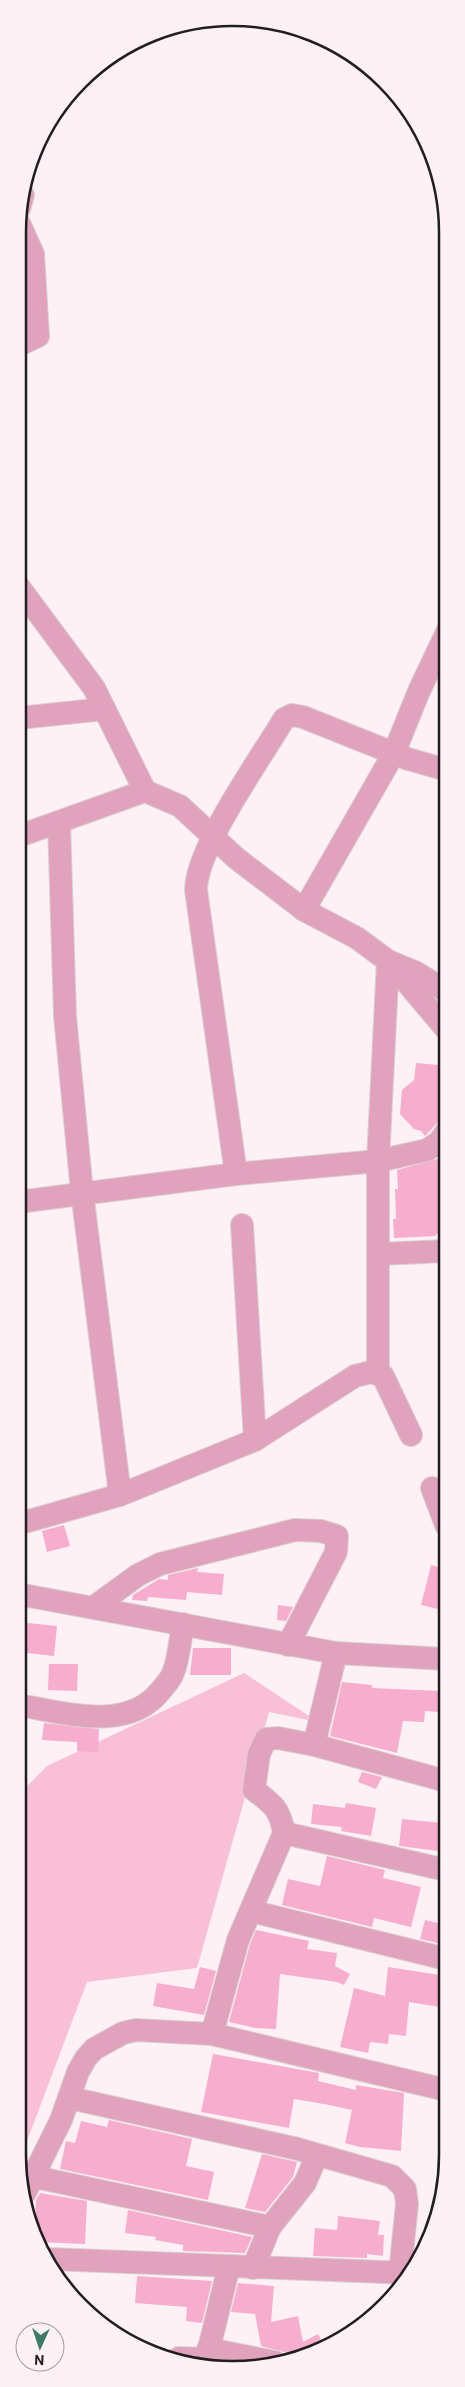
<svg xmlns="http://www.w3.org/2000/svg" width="465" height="2387" viewBox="0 0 465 2387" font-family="Roboto,sans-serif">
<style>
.green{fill:#f8bfd6}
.building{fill:#f7adcd}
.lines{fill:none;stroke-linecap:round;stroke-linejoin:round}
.minor-casing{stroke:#dacfd3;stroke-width:24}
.minor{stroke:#e0a2bc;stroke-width:22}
.rim{fill:none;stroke:#221d1f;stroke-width:2.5}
</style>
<rect width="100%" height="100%" fill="#fdf1f5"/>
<polygon class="green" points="244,1673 318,1722 269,1712 197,1968 87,1982 19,2162 18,1795 47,1766"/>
<g class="building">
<polygon points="416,1063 438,1065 438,1077 446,1086 446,1119 440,1120 425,1136 421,1131 414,1129 400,1114 402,1090 414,1080"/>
<polygon points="437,1159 446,1159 446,1234 436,1234 436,1236 394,1238 393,1219 396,1219 395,1189 398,1189 397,1170"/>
<polygon points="64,1525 70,1546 47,1552 42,1531"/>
<polygon points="431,1565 446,1569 446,1611 421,1605"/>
<polygon points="198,1568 197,1572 224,1574 222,1595 187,1592 186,1600 148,1597 147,1601 132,1600 133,1595 159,1579 168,1580 168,1575"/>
<polygon points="278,1605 293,1607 286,1621 277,1620"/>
<polygon points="18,1622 57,1626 54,1656 18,1652"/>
<polygon points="193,1648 231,1648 231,1675 190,1675"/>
<polygon points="49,1664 78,1664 77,1691 48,1690"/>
<polygon points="342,1682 372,1685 372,1688 440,1691 439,1712 425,1711 424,1722 403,1721 397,1753 330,1736"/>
<polygon points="44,1723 99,1729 98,1752 77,1751 77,1742 42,1740"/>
<polygon points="362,1772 382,1777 376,1789 358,1782"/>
<polygon points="346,1803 376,1808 371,1836 341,1831 342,1827 311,1824 313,1804 345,1808"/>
<polygon points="402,1819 442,1823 442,1826 446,1826 446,1852 399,1846"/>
<polygon points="327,1856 385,1870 383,1878 421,1887 411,1927 374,1918 372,1927 282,1905 288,1879 320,1886"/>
<polygon points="425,1920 446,1925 446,1945 420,1939"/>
<polygon points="256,1930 309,1941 307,1949 337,1953 335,1966 350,1974 344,1985 337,1982 280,1974 276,2029 255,2028 229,2022 250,1944"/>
<polygon points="200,1967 216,1971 204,2015 153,2006 157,1983 194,1989"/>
<polygon points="388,1967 446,1976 446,2008 409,2002 406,2036 389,2034 388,2044 370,2042 368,2053 340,2047 354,1988 385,1996"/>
<polygon points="213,2054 319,2073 318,2081 356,2090 356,2085 404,2093 401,2151 360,2147 345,2143 352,2110 324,2104 294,2099 289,2128 201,2112"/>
<polygon points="109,2120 192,2139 186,2166 214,2172 208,2200 60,2169 66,2141 75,2143 81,2121 107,2127"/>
<polygon points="262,2154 297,2162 293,2177 265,2212 245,2208"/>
<polygon points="40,2193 87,2201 85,2244 38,2242 34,2237 36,2200"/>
<polygon points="128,2210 252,2237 245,2253 183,2251 183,2245 155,2240 156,2237 125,2233"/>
<polygon points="338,2216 380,2221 378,2235 384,2235 383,2256 367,2254 367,2258 313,2256 315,2228 337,2230"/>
<polygon points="137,2276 212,2281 202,2323 186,2321 187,2307 135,2303"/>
<polygon points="238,2283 274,2286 271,2322 298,2316 303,2342 318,2334 324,2345 307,2355 305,2350 284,2352 261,2346 255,2314 231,2312"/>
</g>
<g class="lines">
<g class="minor-casing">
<g id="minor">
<polyline points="19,209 23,195"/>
<polyline points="19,345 38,336 33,254 19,223"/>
<polyline points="19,587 94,688 145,791 180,806 236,858 304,910 357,938 388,961 415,972 446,991"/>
<polyline points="19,718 104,709"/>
<polyline points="59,823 65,1016 82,1192 120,1495"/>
<polyline points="19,836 145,791"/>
<polyline points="304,910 394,753 419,691 447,632"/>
<polyline points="392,965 446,1029"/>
<path d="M236,1174L196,890C196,848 261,758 284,719L292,715L303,717L408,759L447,770"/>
<polyline points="18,1202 236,1174 378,1161 427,1150 439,1142 446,1132"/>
<polyline points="242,1225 255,1440"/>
<polyline points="378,1254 446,1251"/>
<polyline points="378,1373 378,1161 388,961"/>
<polyline points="432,1488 446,1525"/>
<polyline points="18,1524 120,1495 255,1440 355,1376 371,1372 383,1376 411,1435"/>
<polyline points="18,1594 336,1653 446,1659"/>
<polyline points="94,1607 138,1575 160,1564 295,1530 321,1531 337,1536 336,1552 288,1645"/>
<path d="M18,1705C64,1712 128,1734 162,1689C166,1684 171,1679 173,1673C179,1659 180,1640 183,1624"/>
<polyline points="314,1745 446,1781"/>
<polyline points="284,1833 446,1870"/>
<polyline points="251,1911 446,1959"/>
<path d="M212,2034L238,1940L284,1833C280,1809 273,1804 254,1790L259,1754L266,1739L278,1738L314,1745L336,1653"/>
<polyline points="70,2098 298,2149 392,2176 405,2189 407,2204 400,2272"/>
<polyline points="35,2177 270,2227"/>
<polyline points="25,2193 61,2120 78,2072 86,2058 94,2049 123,2033 136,2030 212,2034 446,2090"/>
<polyline points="49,2259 410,2273"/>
<polyline points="253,2268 270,2227 305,2183 317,2155"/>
<polyline points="208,2349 275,2362"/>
<polyline points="179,2358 206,2359"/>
<polyline points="205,2365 229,2266"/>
</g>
</g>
<use href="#minor" class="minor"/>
</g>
<path d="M0 0H465V2387H0ZM232 26H233A206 206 0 0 1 439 232V2155A206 206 0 0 1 233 2361H232A206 206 0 0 1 26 2155V232A206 206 0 0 1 232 26Z" fill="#fdf1f5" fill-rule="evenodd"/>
<path class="rim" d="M232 26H233A206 206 0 0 1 439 232V2155A206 206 0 0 1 233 2361H232A206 206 0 0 1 26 2155V232A206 206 0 0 1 232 26Z"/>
<g transform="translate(40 2347) rotate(183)"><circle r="24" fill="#fdf1f5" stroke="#a59c9f"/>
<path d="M0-4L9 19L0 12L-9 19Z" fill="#3d7c69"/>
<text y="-8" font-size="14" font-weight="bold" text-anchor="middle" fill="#221d1f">N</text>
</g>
</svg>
